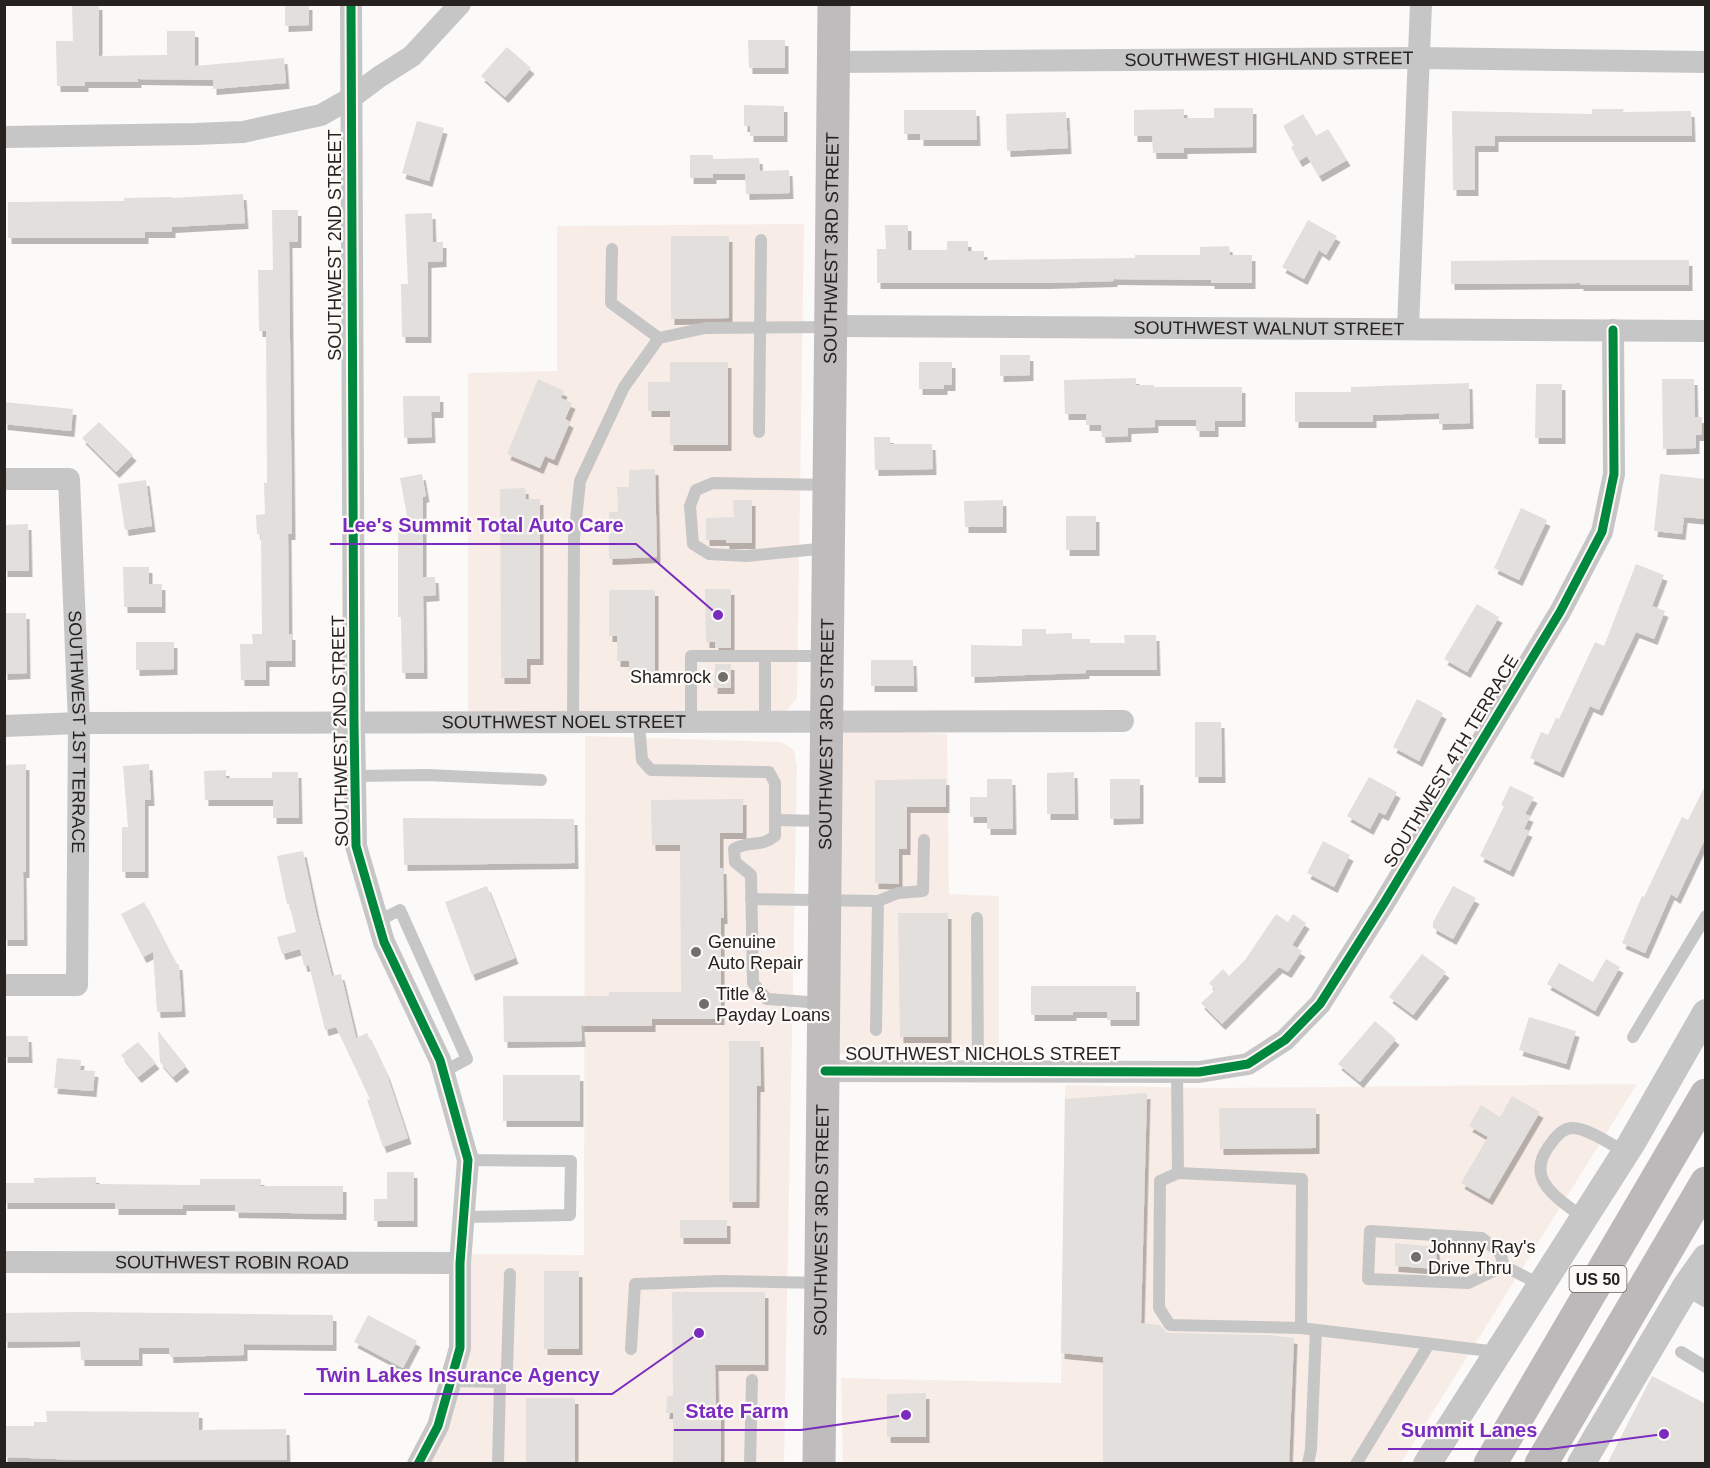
<svg xmlns="http://www.w3.org/2000/svg" width="1710" height="1468" viewBox="0 0 1710 1468" font-family="Helvetica,sans-serif">
<style>
.built{fill:#f8ece7}
.building{fill:#e2dfdd;filter:url(#shadow)}
.lines{fill:none;stroke-linecap:round;stroke-linejoin:round}
.service{stroke:#c7c6c6;stroke-width:12}
.minor{stroke:#c7c6c6;stroke-width:22}
.tertiary{stroke:#c7c6c6;stroke-width:28}
.secondary{stroke:#bebcbc;stroke-width:33}
.motorway{stroke:#bbb9b9;stroke-width:33}
.cycleway-casing{stroke:#fdf9f7;stroke-width:13}
.cycleway{stroke:#00873e;stroke-width:9}
.poi-dot{fill:#716e6c;stroke:#fdf9f7;stroke-width:2}
.labels{text-anchor:middle;stroke-width:4.5;stroke-linejoin:round;paint-order:stroke}
.shield{fill:#fdf9f7;stroke:#666260;stroke-width:1.5}
.shield-label{font-size:16px;font-weight:bold;fill:#262220}
.street-label{font-size:18px;fill:#262220;stroke:#fdf9f7}
.poi-label{font-size:18px;fill:#262220;stroke:#fdf9f7;text-anchor:start}
.leader{fill:none;stroke:#7b2cbf;stroke-width:2}
.callout-dot{fill:#7b2cbf;stroke:#fdf9f7;stroke-width:2}
.callout-label{font-size:20px;text-anchor:middle;font-weight:bold;fill:#7b2cbf;stroke:#fdf9f7;stroke-width:4.5;stroke-linejoin:round;paint-order:stroke}
</style>
<defs>
<filter id="shadow"><feDropShadow dx="3.5" dy="6" stdDeviation="0" flood-color="#0004"/></filter>
</defs>
<rect width="100%" height="100%" fill="#fcfaf8"/>
<g class="built">
<polygon points="804,224 797,698 788,709 774,717 468,716 468,373 557,371 557,226"/>
<polygon points="849,729 947,734 949,894 999,896 999,1051 839,1054 833,732"/>
<polygon points="585,736 781,742 794,750 797,766 784,1463 428,1464 472,1254 584,1255"/>
<polygon points="1637,1084 1401,1463 843,1463 841,1378 1061,1383 1065,1085 1209,1088"/>
</g>
<g class="building">
<polygon points="72,4 99,4 99,56 167,55 167,31 195,31 195,66 284,58 286,83 213,89 213,80 138,79 138,82 85,82 85,86 57,86 56,41 73,41"/>
<polygon points="285,4 309,4 309,25 285,26"/>
<polygon points="748,40 785,40 785,68 749,68"/>
<polygon points="507,47 531,68 505,97 481,76"/>
<polygon points="744,105 784,106 784,136 750,136 750,126 744,126"/>
<polygon points="1214,108 1253,108 1253,147 1184,148 1184,153 1153,153 1152,136 1134,136 1134,110 1184,109 1184,118 1214,118"/>
<polygon points="1592,109 1624,109 1623,112 1691,111 1692,136 1495,136 1495,146 1475,146 1475,190 1453,190 1452,111 1592,114"/>
<polygon points="904,110 976,110 977,140 920,140 920,134 904,134"/>
<polygon points="1066,112 1068,148 1007,151 1006,114"/>
<polygon points="1303,114 1316,136 1328,129 1347,160 1319,176 1307,156 1299,161 1291,147 1294,145 1283,126"/>
<polygon points="417,121 444,128 429,181 402,173"/>
<polygon points="690,155 713,155 713,159 759,158 760,171 789,170 790,193 746,194 745,174 713,174 713,178 690,178"/>
<polygon points="243,194 245,223 172,227 172,232 145,232 145,238 8,238 8,202 124,201 124,198 172,197 172,198"/>
<polygon points="272,210 298,210 298,242 289,242 292,534 288,534 289,634 292,634 292,661 266,661 266,680 241,680 240,644 253,644 252,634 262,634 261,534 257,534 256,515 265,514 264,483 267,483 266,331 259,331 258,270 273,270"/>
<polygon points="432,213 433,242 443,242 443,261 428,262 428,337 402,337 401,284 408,284 405,214"/>
<polygon points="1308,220 1337,236 1326,255 1319,250 1304,279 1282,267"/>
<polygon points="885,225 908,225 908,250 947,250 947,241 968,241 968,251 984,251 984,260 1135,258 1135,255 1200,255 1200,247 1229,246 1230,255 1252,255 1252,283 1211,283 1211,280 1114,279 1114,281 1046,283 877,283 877,249 886,249"/>
<polygon points="671,236 729,236 729,318 671,319"/>
<polygon points="1556,260 1689,260 1689,285 1580,285 1580,283 1451,284 1451,261"/>
<polygon points="1000,355 1030,355 1030,375 1000,376"/>
<polygon points="670,362 728,362 728,445 670,445 670,411 648,411 648,382 670,382"/>
<polygon points="919,362 952,362 952,385 944,385 944,389 919,389"/>
<polygon points="1136,378 1136,385 1154,385 1154,387 1242,387 1242,421 1215,421 1215,431 1196,431 1196,420 1155,420 1155,427 1128,428 1128,436 1102,437 1101,425 1086,425 1086,414 1065,414 1064,380"/>
<polygon points="538,379 564,391 561,398 572,403 565,419 570,422 554,460 545,456 540,468 507,454"/>
<polygon points="1662,379 1694,379 1695,417 1702,417 1702,435 1696,435 1696,448 1663,449"/>
<polygon points="1469,383 1470,423 1439,424 1439,413 1373,415 1373,422 1295,422 1295,392 1351,392 1351,387"/>
<polygon points="1536,384 1562,384 1562,438 1535,438"/>
<polygon points="403,396 440,396 440,412 431,412 432,437 404,438"/>
<polygon points="4,402 73,409 71,431 4,424"/>
<polygon points="99,422 133,455 116,472 82,438"/>
<polygon points="874,437 890,437 890,444 932,444 933,469 875,470"/>
<polygon points="655,469 657,557 609,559 609,512 618,512 617,487 629,487 629,470"/>
<polygon points="422,474 426,496 423,497 423,577 435,577 436,595 423,596 424,673 402,673 401,617 398,617 398,520 408,521 400,478"/>
<polygon points="1660,474 1706,479 1706,519 1684,517 1682,534 1654,531"/>
<polygon points="146,480 152,526 125,530 118,484"/>
<polygon points="525,488 526,499 540,499 540,659 527,659 527,678 501,678 500,489"/>
<polygon points="733,500 752,500 752,543 726,543 726,540 706,540 706,518 734,517"/>
<polygon points="1003,500 1003,527 965,527 964,501"/>
<polygon points="1521,508 1547,520 1519,580 1494,568"/>
<rect x="1066" y="516" width="30" height="34"/>
<polygon points="28,524 29,571 4,571 4,525"/>
<polygon points="1636,564 1664,575 1652,606 1665,611 1654,639 1636,632 1599,710 1590,706 1560,772 1530,758 1541,732 1548,735 1556,718 1559,719 1595,642 1604,646"/>
<polygon points="123,567 149,567 149,584 162,584 162,607 124,607"/>
<polygon points="705,589 731,589 731,648 715,648 715,642 706,642"/>
<polygon points="609,590 655,590 655,678 629,678 629,661 617,661 617,636 609,636"/>
<polygon points="1477,604 1499,617 1467,672 1444,659"/>
<polygon points="4,613 26,613 27,673 4,674"/>
<polygon points="1022,629 1046,629 1046,634 1072,633 1072,639 1090,639 1090,643 1125,643 1124,635 1156,635 1157,670 1086,670 1086,673 971,677 971,645 1022,646"/>
<polygon points="136,642 174,642 174,669 136,670"/>
<polygon points="871,660 913,660 914,686 871,686"/>
<polygon points="715,664 731,664 731,688 714,688"/>
<polygon points="1417,699 1443,713 1419,761 1393,747"/>
<polygon points="1195,722 1221,722 1222,777 1195,777"/>
<polygon points="26,764 26,872 23,872 24,940 4,940 4,765"/>
<polygon points="149,764 151,800 145,800 145,872 122,872 122,827 128,827 123,766"/>
<polygon points="226,770 226,778 272,778 272,772 298,772 299,818 273,818 273,800 205,800 204,771"/>
<polygon points="1074,772 1075,814 1047,814 1047,773"/>
<polygon points="1369,777 1397,792 1385,815 1379,812 1370,829 1347,816"/>
<polygon points="946,779 946,807 907,807 907,849 899,849 899,884 875,883 875,780"/>
<polygon points="987,779 1012,779 1013,829 987,829 987,817 970,817 970,797 987,797"/>
<polygon points="1110,779 1140,779 1140,818 1110,819"/>
<polygon points="1706,784 1706,837 1677,898 1671,894 1645,953 1622,943 1642,896 1644,897 1682,817 1688,820"/>
<polygon points="1510,786 1534,797 1525,814 1530,816 1524,829 1529,831 1510,871 1480,856 1504,806 1501,805"/>
<polygon points="743,799 743,833 720,833 720,868 723,868 724,918 721,918 721,1019 652,1019 652,1026 581,1026 582,1041 504,1042 503,996 609,996 609,992 681,992 680,845 652,845 651,800"/>
<polygon points="403,818 574,819 575,863 404,865"/>
<polygon points="1323,841 1350,855 1334,887 1307,873"/>
<polygon points="303,851 316,913 332,976 341,974 356,1038 367,1033 387,1075 408,1138 383,1147 367,1100 370,1099 336,1027 325,1030 309,965 304,966 300,949 282,954 277,937 296,932 289,903 287,904 277,856"/>
<polygon points="487,886 515,958 472,975 445,902"/>
<polygon points="1453,886 1476,898 1453,939 1433,928 1433,922"/>
<polygon points="144,902 176,964 179,964 182,1011 157,1012 153,952 143,957 121,914"/>
<polygon points="898,913 948,913 948,1037 900,1037"/>
<polygon points="1276,914 1288,922 1293,914 1306,923 1292,945 1302,951 1288,972 1279,967 1222,1024 1201,1003 1215,990 1209,983 1223,969 1229,976 1245,960"/>
<polygon points="1422,954 1446,972 1413,1015 1389,997"/>
<polygon points="1606,959 1620,967 1595,1011 1547,984 1559,963 1593,982"/>
<polygon points="1031,986 1136,986 1136,1020 1107,1020 1107,1012 1073,1012 1073,1015 1031,1015"/>
<polygon points="1529,1017 1576,1031 1566,1064 1519,1050"/>
<polygon points="1375,1021 1396,1039 1360,1082 1338,1064"/>
<polygon points="158,1031 186,1066 173,1077 160,1062"/>
<polygon points="4,1036 28,1036 29,1057 4,1057"/>
<polygon points="729,1041 760,1041 761,1086 757,1086 756,1202 729,1202"/>
<polygon points="138,1042 156,1063 138,1077 121,1055"/>
<polygon points="57,1058 81,1060 80,1070 95,1071 93,1091 54,1088"/>
<rect x="503" y="1075" width="77" height="46"/>
<polygon points="1147,1093 1141,1323 1160,1325 1166,1332 1170,1333 1268,1335 1294,1338 1289,1464 1103,1464 1103,1357 1061,1353 1065,1099"/>
<polygon points="1512,1096 1540,1112 1489,1199 1461,1183 1488,1137 1469,1126 1481,1105 1500,1117"/>
<polygon points="1219,1108 1316,1108 1316,1148 1220,1149"/>
<polygon points="387,1172 414,1172 414,1221 374,1221 374,1199 387,1199"/>
<polygon points="96,1177 96,1184 200,1185 200,1179 261,1179 261,1186 343,1186 343,1214 235,1212 235,1205 183,1205 183,1209 115,1209 115,1203 4,1203 4,1183 34,1183 34,1178"/>
<rect x="680" y="1220" width="47" height="18"/>
<polygon points="1395,1243 1436,1247 1437,1269 1395,1266"/>
<rect x="544" y="1271" width="35" height="78"/>
<polygon points="672,1292 765,1292 765,1365 715,1365 716,1411 721,1411 721,1464 673,1464 673,1413 666,1413 667,1396 673,1396"/>
<polygon points="80,1312 333,1315 333,1345 244,1344 244,1355 170,1357 169,1348 139,1348 139,1360 81,1360 80,1341 4,1342 4,1313"/>
<polygon points="368,1315 417,1341 403,1368 354,1342"/>
<polygon points="1652,1376 1706,1404 1706,1464 1607,1464"/>
<polygon points="926,1393 926,1437 887,1437 887,1394"/>
<rect x="526" y="1398" width="49" height="66"/>
<polygon points="46,1411 199,1412 199,1430 286,1429 287,1460 81,1460 4,1457 4,1426 34,1426 34,1422 47,1422"/>
</g>
<g class="lines">
<g class="service">
<polyline points="612,249 611,303 659,338"/>
<polyline points="759,432 761,240"/>
<polyline points="828,548 747,556 709,554 693,544 690,506 696,490 713,483 829,485"/>
<polyline points="765,656 765,723"/>
<polyline points="573,723 574,539 580,481 624,387 659,338 705,328 830,327"/>
<path d="M639,723L642,760L651,770L769,772L775,783V836C758,849 751,839 734,849L735,862L751,875L753,983L767,999L822,1003"/>
<polyline points="691,723 691,656 826,656"/>
<polyline points="355,776 427,775 541,780"/>
<polyline points="775,820 825,821"/>
<polyline points="751,899 878,901 876,1030"/>
<polyline points="878,901 898,893 923,891 924,840"/>
<polyline points="977,918 978,1071"/>
<polyline points="378,921 400,910 467,1059 443,1072"/>
<polyline points="1633,1037 1706,916"/>
<polyline points="1177,1071 1178,1173 1160,1181 1159,1308 1170,1325 1301,1328 1498,1352"/>
<polyline points="1178,1173 1302,1179 1301,1328"/>
<polyline points="464,1217 570,1215 571,1161 468,1160"/>
<path d="M1583,1218C1556,1196 1522,1179 1552,1142C1557,1135 1564,1127 1574,1128C1589,1129 1612,1145 1625,1152"/>
<polyline points="1504,1266 1468,1283 1368,1279 1370,1231 1482,1238 1500,1253 1504,1266 1541,1285"/>
<polyline points="631,1349 635,1284 720,1281 821,1283"/>
<polyline points="1681,1352 1706,1367"/>
<polyline points="451,1381 500,1382 498,1464"/>
<polyline points="500,1382 507,1369 510,1274"/>
<polyline points="750,1464 752,1380"/>
<polyline points="1308,1464 1311,1449 1316,1330"/>
<polyline points="1356,1464 1429,1344"/>
</g>
<g class="minor">
<polyline points="351,4 354,723 356,846 384,942 440,1060 468,1160 460,1263 460,1348 438,1426 418,1464"/>
<path id="s1" d="M834,62L1420,58L1706,62"/>
<polyline points="4,137 195,134 243,132 321,115 351,98 379,77 412,56 460,4"/>
<path id="s2" d="M831,326L1706,331"/>
<polyline points="1408,329 1421,4"/>
<path id="s3" d="M4,479H69L79,723L77,985H4"/>
<path id="s4" d="M4,726L79,723L1123,721"/>
<polyline points="825,1071 1199,1072 1248,1064 1285,1040 1320,1004 1384,903 1560,612 1602,532 1614,474 1613,330"/>
<path id="s5" d="M4,1262L460,1263"/>
<polyline points="1687,1285 1706,1296"/>
</g>
<g class="tertiary">
<polyline points="1427,1464 1631,1144 1706,1013"/>
<polyline points="1581,1464 1687,1285 1706,1258"/>
</g>
<path class="secondary" id="s6" d="M819,1464L834,4"/>
<g class="motorway">
<polyline points="1490,1464 1706,1095"/>
<polyline points="1541,1464 1706,1183"/>
</g>
<g class="cycleway-casing">
<g id="cycleway">
<polyline points="351,4 354,723 356,846 384,942 440,1060 468,1160 460,1263 460,1348 438,1426 418,1464"/>
<polyline points="825,1071 1199,1072 1248,1064 1285,1040 1320,1004 1384,903 1560,612 1602,532 1614,474 1613,330"/>
</g>
</g>
<use href="#cycleway" class="cycleway"/>
</g>
<g class="poi-dot">
<circle cx="723" cy="677" r="6"/>
<circle cx="696" cy="952" r="6"/>
<circle cx="704" cy="1004" r="6"/>
<circle cx="1416" cy="1257" r="6"/>
</g>
<g class="labels">
<rect class="shield" x="1569.5" y="1266" width="57" height="26" rx="4.5"/>
<g class="shield-label">
<text x="1598" y="1285">US 50</text>
</g>
<g class="street-label">
<text dy="6" stroke="none"><textPath href="#s1" startOffset="435">SOUTHWEST HIGHLAND STREET</textPath></text>
<text transform="translate(335 245) rotate(-90)" y="6">SOUTHWEST 2ND STREET</text>
<text dy="6" stroke="none"><textPath href="#s6" startOffset="1216">SOUTHWEST 3RD STREET</textPath></text>
<text dy="6" stroke="none"><textPath href="#s2" startOffset="438">SOUTHWEST WALNUT STREET</textPath></text>
<text dy="6" stroke="none"><textPath href="#s4" startOffset="560">SOUTHWEST NOEL STREET</textPath></text>
<text transform="translate(340 731) rotate(-91)" y="6">SOUTHWEST 2ND STREET</text>
<text dy="6" stroke="none"><textPath href="#s3" startOffset="318">SOUTHWEST 1ST TERRACE</textPath></text>
<text dy="6" stroke="none"><textPath href="#s6" startOffset="730">SOUTHWEST 3RD STREET</textPath></text>
<text transform="translate(1451 761) rotate(-59)" y="6">SOUTHWEST 4TH TERRACE</text>
<text x="983" y="1060">SOUTHWEST NICHOLS STREET</text>
<text dy="6" stroke="none"><textPath href="#s6" startOffset="244">SOUTHWEST 3RD STREET</textPath></text>
<text dy="6" stroke="none"><textPath href="#s5" startOffset="228">SOUTHWEST ROBIN ROAD</textPath></text>
</g>
<g class="poi-label">
<text x="711" y="683" text-anchor="end">Shamrock</text>
<text x="708" y="948">Genuine<tspan x="708" dy="21">Auto Repair</tspan></text>
<text x="716" y="1000">Title &amp;<tspan x="716" dy="21">Payday Loans</tspan></text>
<text x="1428" y="1253">Johnny Ray's<tspan x="1428" dy="21">Drive Thru</tspan></text>
</g>
</g>
<path class="leader" d="M718 615L636 544H330M699 1333L612 1394H304M906 1415L801 1430H674M1664 1434L1549 1449H1388"/>
<g class="callout-dot">
<circle cx="718" cy="615" r="6"/>
<circle cx="699" cy="1333" r="6"/>
<circle cx="906" cy="1415" r="6"/>
<circle cx="1664" cy="1434" r="6"/>
</g>
<g class="callout-label">
<text x="483" y="532">Lee's Summit Total Auto Care</text>
<text x="458" y="1382">Twin Lakes Insurance Agency</text>
<text x="737" y="1418">State Farm</text>
<text x="1469" y="1437">Summit Lanes</text>
</g>
<rect width="1710" height="1468" fill="none" stroke="#262220" stroke-width="12"/>
</svg>
